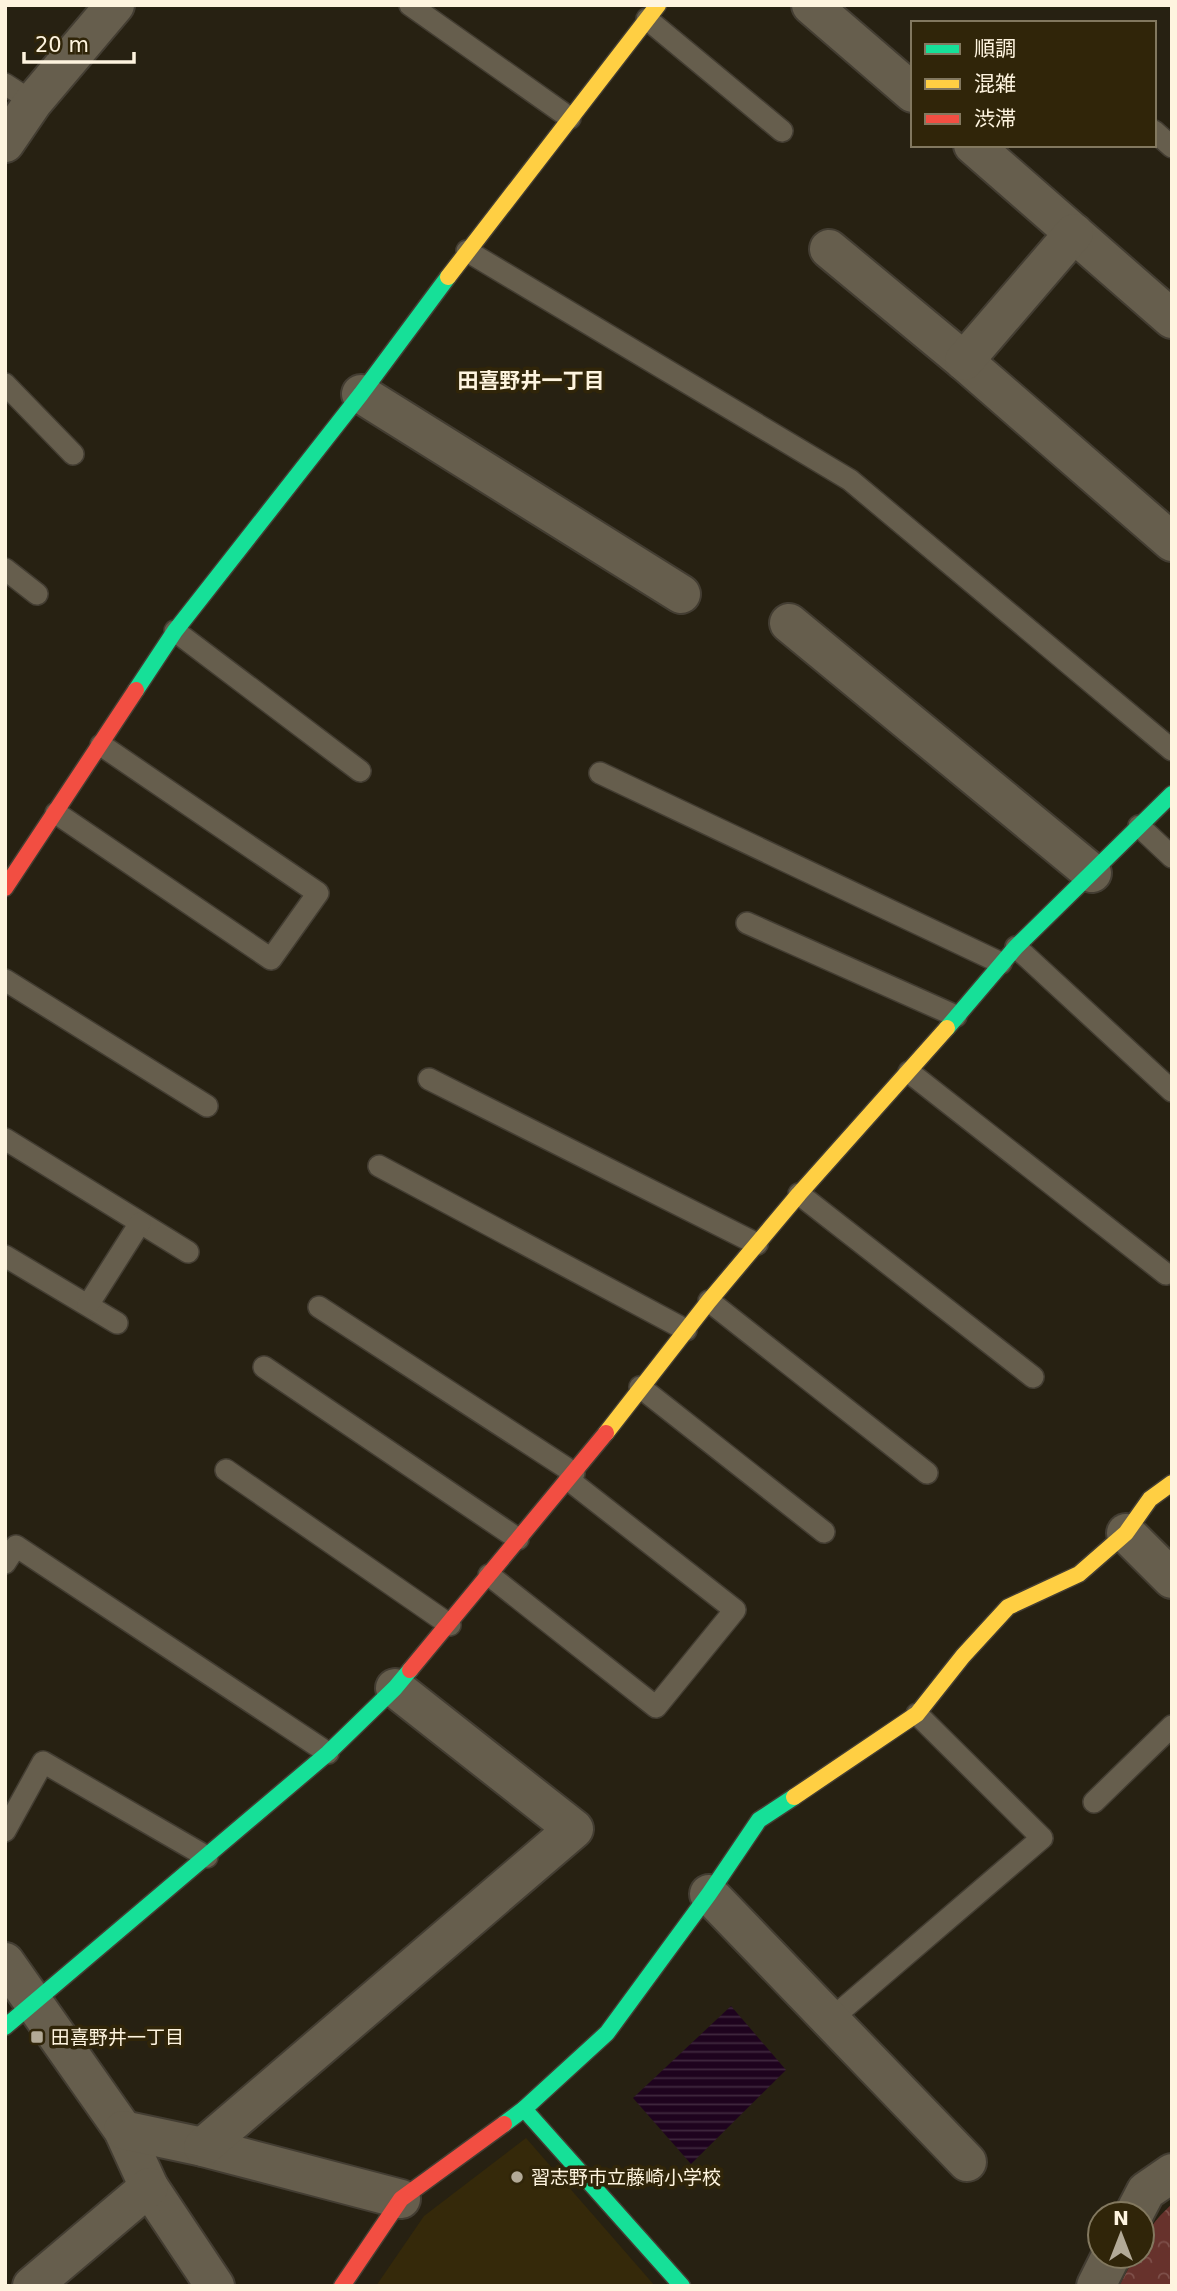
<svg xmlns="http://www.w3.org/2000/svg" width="1177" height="2291" viewBox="0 0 1177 2291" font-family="'DejaVu Sans','Noto Sans JP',sans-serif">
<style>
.built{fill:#35290a}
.forest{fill:url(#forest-crowns)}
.water{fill:url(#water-rules)}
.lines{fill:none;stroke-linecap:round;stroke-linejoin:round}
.lane-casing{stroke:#433d32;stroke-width:24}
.street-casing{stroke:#433d32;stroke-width:42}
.fast-casing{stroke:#433d32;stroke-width:19}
.slow-casing{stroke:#433d32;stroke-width:19}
.jam-casing{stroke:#433d32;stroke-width:19}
.lane{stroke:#665e4d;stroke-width:21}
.street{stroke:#665e4d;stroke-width:38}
.fast{stroke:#16e098;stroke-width:16}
.slow{stroke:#ffcf43;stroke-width:16}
.jam{stroke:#f24e42;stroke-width:16}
.poi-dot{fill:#b3aa97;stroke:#302509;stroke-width:2.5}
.labels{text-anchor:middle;stroke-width:7;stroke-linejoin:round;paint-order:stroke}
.poi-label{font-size:19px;fill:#fef4df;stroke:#302509;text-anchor:start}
.neighbourhood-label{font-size:21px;font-weight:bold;fill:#fef4df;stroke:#302509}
</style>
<defs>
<pattern id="forest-crowns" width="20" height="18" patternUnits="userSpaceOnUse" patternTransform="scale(1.75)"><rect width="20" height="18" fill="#67322c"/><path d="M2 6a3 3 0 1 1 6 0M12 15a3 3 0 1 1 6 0" fill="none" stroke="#7e504a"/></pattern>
<pattern id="water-rules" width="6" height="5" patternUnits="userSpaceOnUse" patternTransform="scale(1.75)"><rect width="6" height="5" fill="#1e031e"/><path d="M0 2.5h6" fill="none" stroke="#40283e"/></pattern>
</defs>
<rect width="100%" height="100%" fill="#272112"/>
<polygon class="built" points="526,2138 655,2286 376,2286 424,2216"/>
<path class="forest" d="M1172,2204V2286H1119L1135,2256H1142C1142,2234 1156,2219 1172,2204Z"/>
<polygon class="water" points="731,2006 786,2070 691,2164 633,2098"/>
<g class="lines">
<g class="lane-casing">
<g id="lane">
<polyline points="410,5 570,118"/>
<polyline points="647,19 782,131"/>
<polyline points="5,84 33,102"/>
<polyline points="1154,131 1172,147"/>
<polyline points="467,251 850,480 1172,750"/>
<polyline points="5,384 73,454"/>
<polyline points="5,569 37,594"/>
<polyline points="175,631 360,771"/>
<polyline points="600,773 1001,963"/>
<polyline points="56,813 271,959 318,893 101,745"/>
<polyline points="1139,826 1172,857"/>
<polyline points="747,923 956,1016"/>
<polyline points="1016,947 1172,1091"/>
<polyline points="5,980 207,1106"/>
<polyline points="909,1072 1166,1274"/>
<polyline points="429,1079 757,1244"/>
<polyline points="5,1139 188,1252"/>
<polyline points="379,1166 686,1330"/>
<polyline points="799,1194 1033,1377"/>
<polyline points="5,1256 117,1323"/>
<polyline points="709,1301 927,1473"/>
<polyline points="88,1305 140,1223"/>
<polyline points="319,1307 574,1473"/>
<polyline points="264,1367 518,1539"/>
<polyline points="640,1387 824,1532"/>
<polyline points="226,1470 450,1625"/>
<polyline points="5,1563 16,1546 328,1753"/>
<polyline points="489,1575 656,1707 735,1610 569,1480"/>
<polyline points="1094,1802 1172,1726"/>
<polyline points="5,1831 43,1762 207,1857"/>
<polyline points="830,2020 1042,1838 917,1714"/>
</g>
</g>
<g class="street-casing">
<g id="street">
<polyline points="811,5 913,93"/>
<polyline points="5,143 33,102 115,5"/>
<polyline points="973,145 1172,319"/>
<polyline points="829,249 964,361 1172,542"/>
<polyline points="964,361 1074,233"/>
<polyline points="361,394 681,594"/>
<polyline points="789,623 1092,873"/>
<polyline points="1126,1533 1172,1579"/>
<polyline points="709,1894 967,2162"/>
<polyline points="5,1962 123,2130 149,2187 215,2286"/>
<polyline points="123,2130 203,2147 401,2199"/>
<polyline points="203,2147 574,1829 395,1688"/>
<polyline points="1134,2214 1146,2191 1172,2173"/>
<polyline points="32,2286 149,2187"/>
<polyline points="1096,2286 1111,2256"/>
</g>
</g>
<g class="fast-casing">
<g id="fast">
<polyline points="136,690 175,631 361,394 448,277"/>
<polyline points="947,1028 1016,947 1172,794"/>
<polyline points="5,2027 328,1753 395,1688 410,1670"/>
<polyline points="524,2109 682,2286"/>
<polyline points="504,2124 524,2109 607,2033 709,1894 759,1820 794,1797"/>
</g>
</g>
<g class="slow-casing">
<g id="slow">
<polyline points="448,277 658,5"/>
<polyline points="606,1433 709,1301 799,1194 947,1028"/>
<polyline points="794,1797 917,1714 963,1656 1008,1607 1079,1574 1126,1533 1150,1499 1172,1483"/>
</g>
</g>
<g class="jam-casing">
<g id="jam">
<polyline points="5,888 136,690"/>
<polyline points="410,1670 606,1433"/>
<polyline points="342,2286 401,2199 504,2124"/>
</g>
</g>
<use href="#lane" class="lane"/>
<use href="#street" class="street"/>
<use href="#fast" class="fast"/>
<use href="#slow" class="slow"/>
<use href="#jam" class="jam"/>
</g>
<g class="poi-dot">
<rect x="30" y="2030" width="14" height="14" rx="3.5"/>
<circle cx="517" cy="2177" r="7"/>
</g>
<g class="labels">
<g class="poi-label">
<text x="51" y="2044">田喜野井一丁目</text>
<text x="531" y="2184">習志野市立藤崎小学校</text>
</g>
<g class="neighbourhood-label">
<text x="531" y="388">田喜野井一丁目</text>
</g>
</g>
<rect width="1177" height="2291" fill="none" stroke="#fef4df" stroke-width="14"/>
<rect x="911" y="21" width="245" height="126" fill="#302509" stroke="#82785f" stroke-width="2"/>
<rect x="925" y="44" width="35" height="10" fill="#16e098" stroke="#82785f" stroke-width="2"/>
<text x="974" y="56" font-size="21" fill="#fef4df">順調</text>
<rect x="925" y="79" width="35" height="10" fill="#ffcf43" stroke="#82785f" stroke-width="2"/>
<text x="974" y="91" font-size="21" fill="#fef4df">混雑</text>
<rect x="925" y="114" width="35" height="10" fill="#f24e42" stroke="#82785f" stroke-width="2"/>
<text x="974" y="126" font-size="21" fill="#fef4df">渋滞</text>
<g transform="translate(1121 2235)"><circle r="33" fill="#302509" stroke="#82785f" stroke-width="2"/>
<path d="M0-5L12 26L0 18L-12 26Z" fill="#b3aa97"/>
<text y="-10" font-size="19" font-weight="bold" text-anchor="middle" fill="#fef4df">N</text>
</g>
<path d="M24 52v10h110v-10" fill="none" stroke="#fef4df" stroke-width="3.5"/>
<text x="35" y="52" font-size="21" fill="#fef4df" stroke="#302509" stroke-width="5" paint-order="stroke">20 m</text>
</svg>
